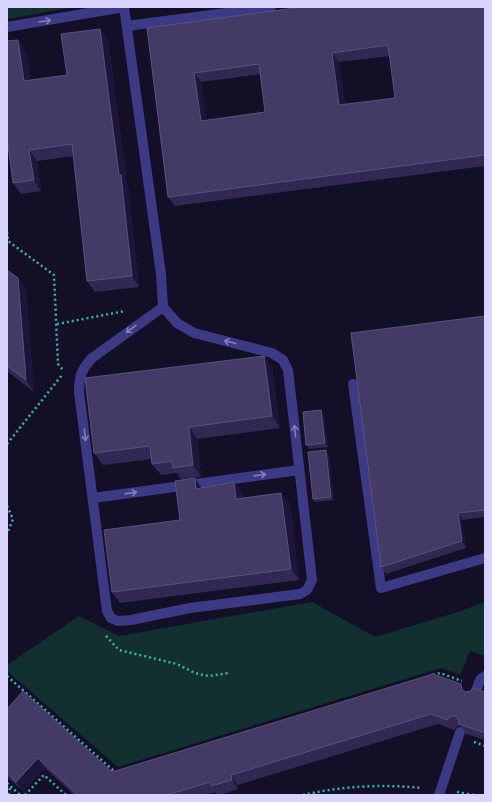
<svg xmlns="http://www.w3.org/2000/svg" width="492" height="802" viewBox="0 0 492 802" font-family="'Source Sans 3',sans-serif">
<style>
.green{fill:#12302f}
.lines{fill:none;stroke-linecap:round;stroke-linejoin:round}
.path{stroke:#2fb8b0;stroke-width:2.5;stroke-dasharray:2 3;stroke-linecap:butt}
.service{stroke:#3d3a85;stroke-width:10}
.wall{fill:#312854;fill-rule:evenodd}
.shaded-wall{fill:#1d163a}
.building{fill:#433a66;stroke:#5a527e;fill-rule:evenodd}
.oneway{stroke:#837fbc}
</style>
<rect width="100%" height="100%" fill="#130f26"/>
<g class="green">
<polygon points="7,7 75,7 7,19"/>
<polygon points="312,602 375,637 461,611 485,602 485,656 470,651 460,675 441,668 118,767 7,671 7,665 79,616 119,636"/>
</g>
<g class="lines">
<g class="path">
<polyline points="7,232 8,241 54,275 58,364 63,370"/>
<polyline points="57,324 125,311"/>
<polyline points="7,444 62,375"/>
<polyline points="7,506 13,519 7,534"/>
<polyline points="106,636 119,650 177,664 195,673 203,675 210,676 228,673"/>
<polyline points="433,675 440,673 462,681"/>
<polyline points="7,676 115,772 116,772"/>
<polyline points="474,742 485,746"/>
<polyline points="7,783 20,795"/>
<polyline points="457,792 474,795"/>
<polyline points="9,795 10,787"/>
<polyline points="25,795 44,775 66,795"/>
<path d="M303,795C342,786 383,784 422,788"/>
</g>
<g class="service">
<path d="M124,7L161,274L163,307L177,323L194,333L272,353L283,360L288,370L312,580L307,590L300,594L190,608L131,620L118,621L111,618L107,611L79,392C79,376 81,370 92,358L163,307"/>
<polyline points="127,26 271,7"/>
<polyline points="7,27 124,7"/>
<polyline points="353,384 381,588 485,558"/>
<polyline points="93,498 299,470"/>
<polyline points="474,696 480,680 485,676"/>
<polyline points="439,795 460,732"/>
</g>
</g>
<g class="wall">
<path d="M485,7V166L175,206L168,197L147,28ZM390,56L395,98L345,105L339,62ZM261,74L265,112L206,120L201,82Z"/>
<polygon points="100,29 108,40 127,184 128,186 139,287 95,292 87,281 74,156 37,161 41,191 21,194 13,183 26,51 30,80 67,75"/>
<polygon points="7,270 18,278 26,290 34,392 7,371"/>
<polygon points="485,316 485,517 462,520 466,548 386,574 381,567"/>
<polygon points="264,356 272,367 280,428 197,439 201,477 181,479 177,473 161,475 152,464 152,459 103,465 94,453"/>
<polygon points="321,410 324,414 328,447 309,449 306,445"/>
<polygon points="329,454 334,500 315,502 313,499"/>
<polygon points="234,482 242,493 243,498 281,493 290,504 299,580 120,603 112,592 180,520 202,488"/>
<polygon points="467,692 485,692 485,740 466,734 461,726 458,726 454,730 438,724 238,785 238,789 219,795 217,795 215,792 206,795 74,795 45,768 23,791 7,777 7,730 8,728 7,727 7,709 112,772"/>
</g>
<g class="shaded-wall">
<polygon points="100,29 108,40 127,184 128,186 139,287 132,276 119,175"/>
<polygon points="18,40 26,51 31,92 24,81"/>
<polygon points="332,53 339,62 346,115 339,105"/>
<polygon points="194,73 201,82 207,130 201,121"/>
<polygon points="29,150 37,161 41,191 34,180"/>
<polygon points="18,278 26,290 34,392 26,380"/>
<polygon points="264,356 272,367 280,428 272,416"/>
<polygon points="321,410 324,414 328,447 325,443"/>
<polygon points="189,427 197,439 201,477 193,465"/>
<polygon points="326,450 329,454 334,500 331,497"/>
<polygon points="195,478 203,490 196,489"/>
<polygon points="234,482 242,493 244,511 236,499"/>
<polygon points="281,493 290,504 299,580 291,569"/>
<polygon points="458,513 462,520 466,548 462,541"/>
<polygon points="461,684 468,694 462,690"/>
<polygon points="38,758 45,768 23,791 16,782"/>
<polygon points="231,775 238,785 238,789 232,780"/>
</g>
<g class="building">
<path d="M302,7H485V155L168,197L147,28ZM388,45L395,98L339,105L332,53ZM259,64L265,112L201,121L194,73Z"/>
<polygon points="100,29 119,175 121,175 132,276 87,281 72,144 29,150 34,180 13,183 7,137 7,41 18,40 24,81 67,75 61,34"/>
<polygon points="7,270 18,278 26,380 7,366"/>
<polygon points="485,316 485,510 458,513 462,541 381,567 351,333"/>
<polygon points="264,356 272,416 189,427 193,465 173,468 172,461 152,464 150,446 94,453 85,378"/>
<polygon points="321,410 325,443 306,445 303,412"/>
<polygon points="326,450 331,497 313,499 308,452"/>
<polygon points="195,478 196,489 234,482 236,499 281,493 291,569 112,592 104,530 180,520 175,481"/>
<polygon points="433,674 461,684 462,690 465,692 471,691 473,688 485,692 485,733 459,724 459,721 456,716 451,716 447,720 431,714 231,775 232,780 211,786 210,782 167,795 78,795 38,758 16,782 7,773 7,730 10,726 7,723 7,709 23,691 112,772"/>
</g>
<defs><path id="oneway-shaft" d="M-6 0H5M1.5-3L5.5 0L1.5 3" fill="none" stroke-width="1.6" stroke-linecap="round" stroke-linejoin="round"/></defs>
<g class="oneway">
<use href="#oneway-shaft" transform="translate(45 21) rotate(-9)"/>
<use href="#oneway-shaft" transform="translate(131 329) rotate(144)"/>
<use href="#oneway-shaft" transform="translate(230 342) rotate(-166)"/>
<use href="#oneway-shaft" transform="translate(295 431) rotate(-96)"/>
<use href="#oneway-shaft" transform="translate(85 435) rotate(83)"/>
<use href="#oneway-shaft" transform="translate(260 475) rotate(-8)"/>
<use href="#oneway-shaft" transform="translate(131 493) rotate(-8)"/>
</g>
<rect width="492" height="802" fill="none" stroke="#d9d4ff" stroke-width="16"/>
</svg>
